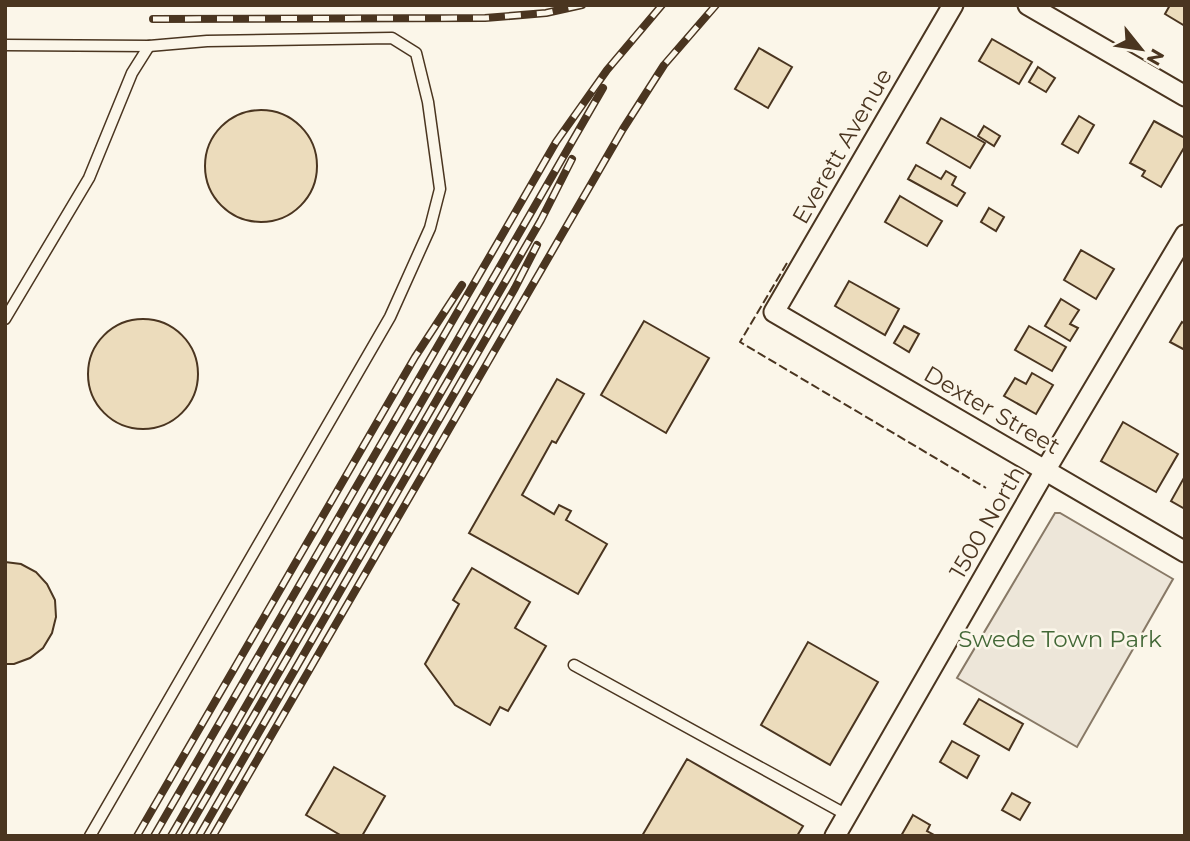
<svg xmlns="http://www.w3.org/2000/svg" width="1190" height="841" viewBox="0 0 1190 841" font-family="Montserrat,sans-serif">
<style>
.green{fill:#ede6d9;stroke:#887966;stroke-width:2}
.building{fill:#ecdcbc;stroke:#4a3520;stroke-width:2}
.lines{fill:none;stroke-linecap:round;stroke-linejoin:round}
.service-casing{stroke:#4a3520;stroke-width:13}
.minor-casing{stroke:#4a3520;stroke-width:23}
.service{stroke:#fbf6e9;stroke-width:10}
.minor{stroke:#fbf6e9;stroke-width:19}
.rail-casing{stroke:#4a3520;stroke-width:8}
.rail{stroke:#fbf6e9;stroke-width:5;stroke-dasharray:16;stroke-linecap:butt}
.fence{stroke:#4a3520;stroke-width:2;stroke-dasharray:9 3.5;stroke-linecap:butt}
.labels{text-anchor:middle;stroke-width:5;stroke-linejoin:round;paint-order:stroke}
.street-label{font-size:23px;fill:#4a3520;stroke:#fbf6e9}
.park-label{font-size:23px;fill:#436837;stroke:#fbf6e9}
</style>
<rect width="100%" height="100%" fill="#fbf6e9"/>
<polygon class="green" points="1055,513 1060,513 1173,579 1077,747 957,678"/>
<g class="building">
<polygon points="1170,5 1185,5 1185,26 1165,14"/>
<polygon points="992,39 1032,62 1019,84 979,61"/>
<polygon points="759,48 792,67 768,108 735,89"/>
<polygon points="1038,67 1055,78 1046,92 1029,82"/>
<circle cx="261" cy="166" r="56"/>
<polygon points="1079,116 1094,125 1078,153 1062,144"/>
<polygon points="941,118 985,143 970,168 927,143"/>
<polygon points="1154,121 1185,138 1185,146 1161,187 1142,176 1145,171 1130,163"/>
<polygon points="984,126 1000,136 994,146 978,136"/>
<polygon points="916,165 941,179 946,171 956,177 952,185 965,193 957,206 908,179"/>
<polygon points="900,196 942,221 927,246 885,222"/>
<polygon points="989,208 1004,217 996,231 981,222"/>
<polygon points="1081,250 1114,269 1096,299 1064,280"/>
<polygon points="849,281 899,309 885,335 835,306"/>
<polygon points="1061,299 1079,310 1070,324 1078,328 1070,341 1045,326"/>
<circle cx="143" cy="374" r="55"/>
<polygon points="644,321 709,358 666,433 601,395"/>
<polygon points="1182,322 1185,324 1185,350 1170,342"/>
<polygon points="904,326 919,334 909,352 894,343"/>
<polygon points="1029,326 1066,347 1052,371 1015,350"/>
<polygon points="1032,373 1053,385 1036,414 1004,396 1015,378 1026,384"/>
<polygon points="557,379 584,394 556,443 552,441 522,495 554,514 559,505 571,511 566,520 607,544 578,594 469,533"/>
<polygon points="1123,422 1178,454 1156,492 1101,461"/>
<polygon points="1185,476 1185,509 1171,501"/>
<polygon points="5,562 21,564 36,572 47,584 55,600 56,617 52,633 43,648 30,658 14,664 5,664"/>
<polygon points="472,568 530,602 515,628 546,646 508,711 500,707 490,725 455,705 425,664 459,604 453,600"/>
<polygon points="808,642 878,682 830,765 761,725"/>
<polygon points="979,699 1023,724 1009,750 964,724"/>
<polygon points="952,741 979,756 967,778 940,762"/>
<polygon points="687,759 803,826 797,836 642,836"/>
<polygon points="334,767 385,796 362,836 342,836 306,815"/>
<polygon points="1012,793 1030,803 1020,820 1002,810"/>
<polygon points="913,815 930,825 927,831 936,836 901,836"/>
</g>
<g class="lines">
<g class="service-casing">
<g id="service">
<polyline points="5,45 149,46 207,41 392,38 416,53 428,102 440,189 430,228 390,317 90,836"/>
<polyline points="5,319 89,178 132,73 149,46"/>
<polyline points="574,665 847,815"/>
</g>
</g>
<g class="minor-casing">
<g id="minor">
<polyline points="953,5 774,312 1185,552"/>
<polyline points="1028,5 1185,96"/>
<polyline points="835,836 1046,469 1185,235"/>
</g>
</g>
<use href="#service" class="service"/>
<use href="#minor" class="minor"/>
<g class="rail-casing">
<g id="rail">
<polyline points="153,19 485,18 546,13 582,5"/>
<polyline points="137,836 415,357 462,285"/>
<polyline points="154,836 556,142 607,70 662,5"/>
<polyline points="171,836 603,88"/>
<polyline points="184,836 541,220 572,159"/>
<polyline points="199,836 515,288 537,245"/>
<polyline points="213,836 623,129 664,65 716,5"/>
</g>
</g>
<use href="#rail" class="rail"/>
<polyline class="fence" points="787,263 740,342 986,488"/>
</g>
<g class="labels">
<g class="street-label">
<text transform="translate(842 146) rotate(-60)" y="8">Everett Avenue</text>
<text transform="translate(992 410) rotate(30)" y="8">Dexter Street</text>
<text transform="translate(987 522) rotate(-60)" y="8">1500 North</text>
</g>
<g class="park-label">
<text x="1060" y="647">Swede Town Park</text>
</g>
</g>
<rect width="1190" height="841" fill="none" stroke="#4a3520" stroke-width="14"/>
<g transform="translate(1141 49) rotate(120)" stroke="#fbf6e9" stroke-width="5" paint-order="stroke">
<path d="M0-5L12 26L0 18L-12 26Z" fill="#4a3520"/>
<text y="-10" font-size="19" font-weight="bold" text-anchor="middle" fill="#4a3520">N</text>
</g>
</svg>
